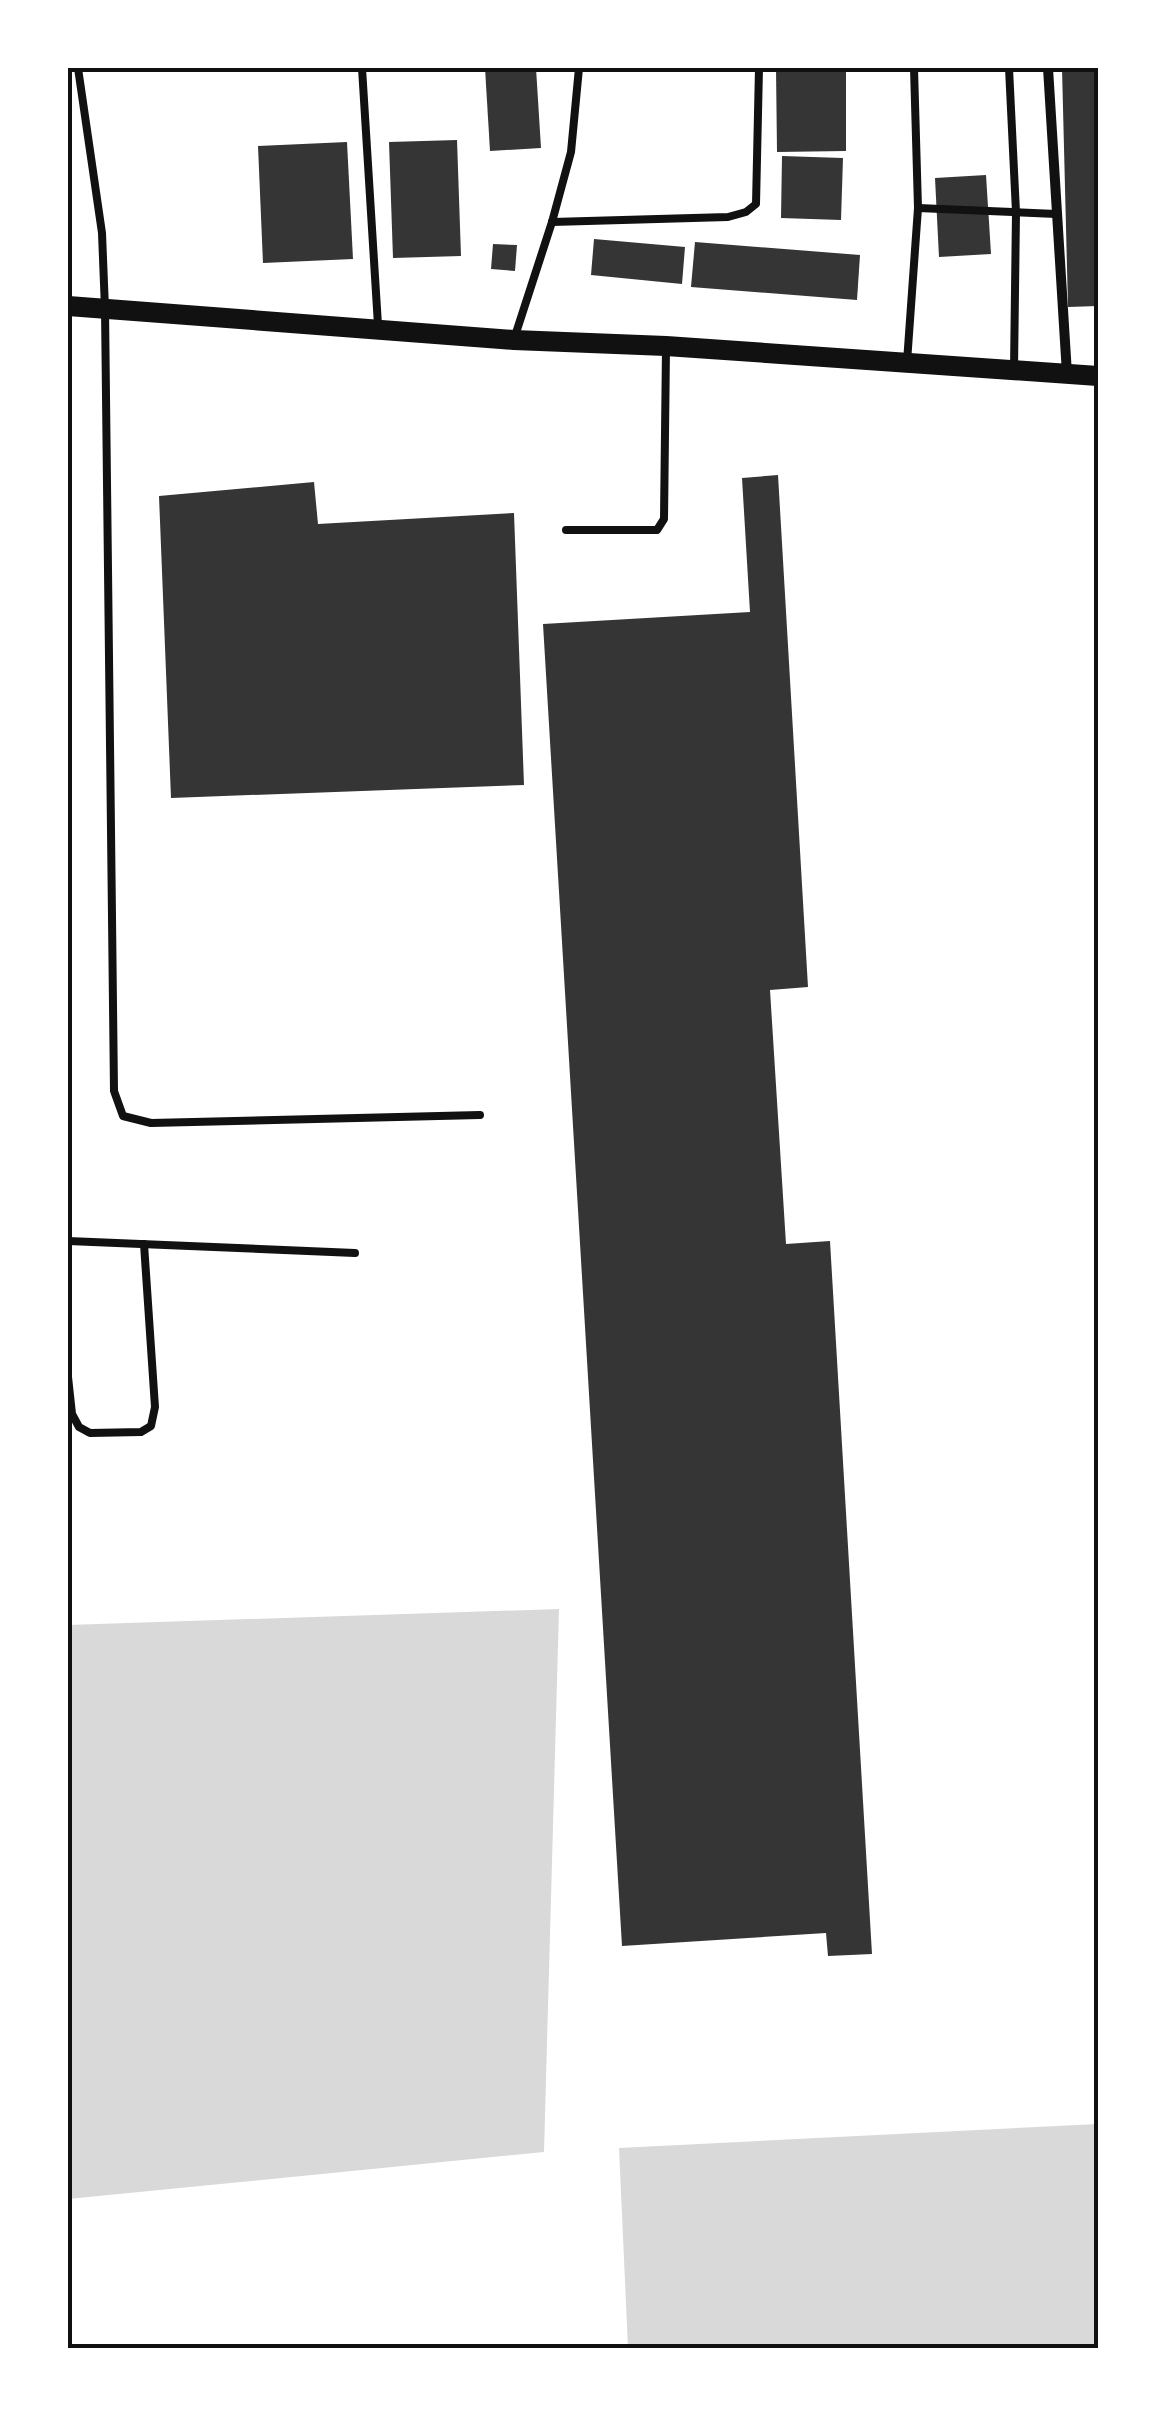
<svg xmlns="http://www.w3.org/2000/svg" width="1166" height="2416" viewBox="0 0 1166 2416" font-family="'Fira Sans',sans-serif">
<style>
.water{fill:#d9d9d9}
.building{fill:#353535}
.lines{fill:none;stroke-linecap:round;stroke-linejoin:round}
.service{stroke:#111;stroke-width:8}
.minor{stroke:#111;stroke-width:10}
.secondary{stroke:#111;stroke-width:20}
.neatline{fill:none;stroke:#111;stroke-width:4}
</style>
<rect width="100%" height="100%" fill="#fff"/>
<g class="water">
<polygon points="559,1609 544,2152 68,2199 68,1625"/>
<polygon points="1098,2124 1098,2348 628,2348 619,2148"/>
</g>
<g class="building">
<polygon points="485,68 536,68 541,148 490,151"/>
<polygon points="776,68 846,68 846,151 777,152"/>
<polygon points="1062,68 1098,68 1098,306 1068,307"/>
<polygon points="457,140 461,256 393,258 389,142"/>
<polygon points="347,142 353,259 263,263 258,146"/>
<polygon points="782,156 843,158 841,220 781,218"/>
<polygon points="986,175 991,254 939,257 935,178"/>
<polygon points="594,239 685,247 682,284 591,275"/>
<polygon points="695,242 860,255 857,300 691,287"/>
<polygon points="493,244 517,245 515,271 491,269"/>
<polygon points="778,475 808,987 770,990 786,1244 830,1241 872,1954 828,1956 826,1933 622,1946 543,624 750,612 742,478"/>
<polygon points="314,482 318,524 514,513 524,785 171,798 159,496"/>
</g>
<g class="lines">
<g class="service">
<polyline points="78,68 102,233 105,309 114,1091 123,1116 151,1123 480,1115"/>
<polyline points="362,68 378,325"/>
<polyline points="914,68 918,208"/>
<polyline points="1009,68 1016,212 1014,370"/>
<polyline points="552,222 728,217 746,212 756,204 759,68"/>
<polyline points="515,336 552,222 571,152 579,68"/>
<polyline points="907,362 918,208 1056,214"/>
<polyline points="566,530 657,530 664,519 666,348"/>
<polyline points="68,1241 355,1253"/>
<polyline points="68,1377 72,1414 79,1427 90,1433 141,1432 151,1426 155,1407 144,1244"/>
</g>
<polyline class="minor" points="1048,68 1067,374"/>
<polyline class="secondary" points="68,306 514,340 666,346 1098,376"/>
</g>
<rect width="1166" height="2416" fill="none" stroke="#ffffff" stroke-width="140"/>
<rect x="70" y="70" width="1026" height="2276" class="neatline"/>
</svg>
